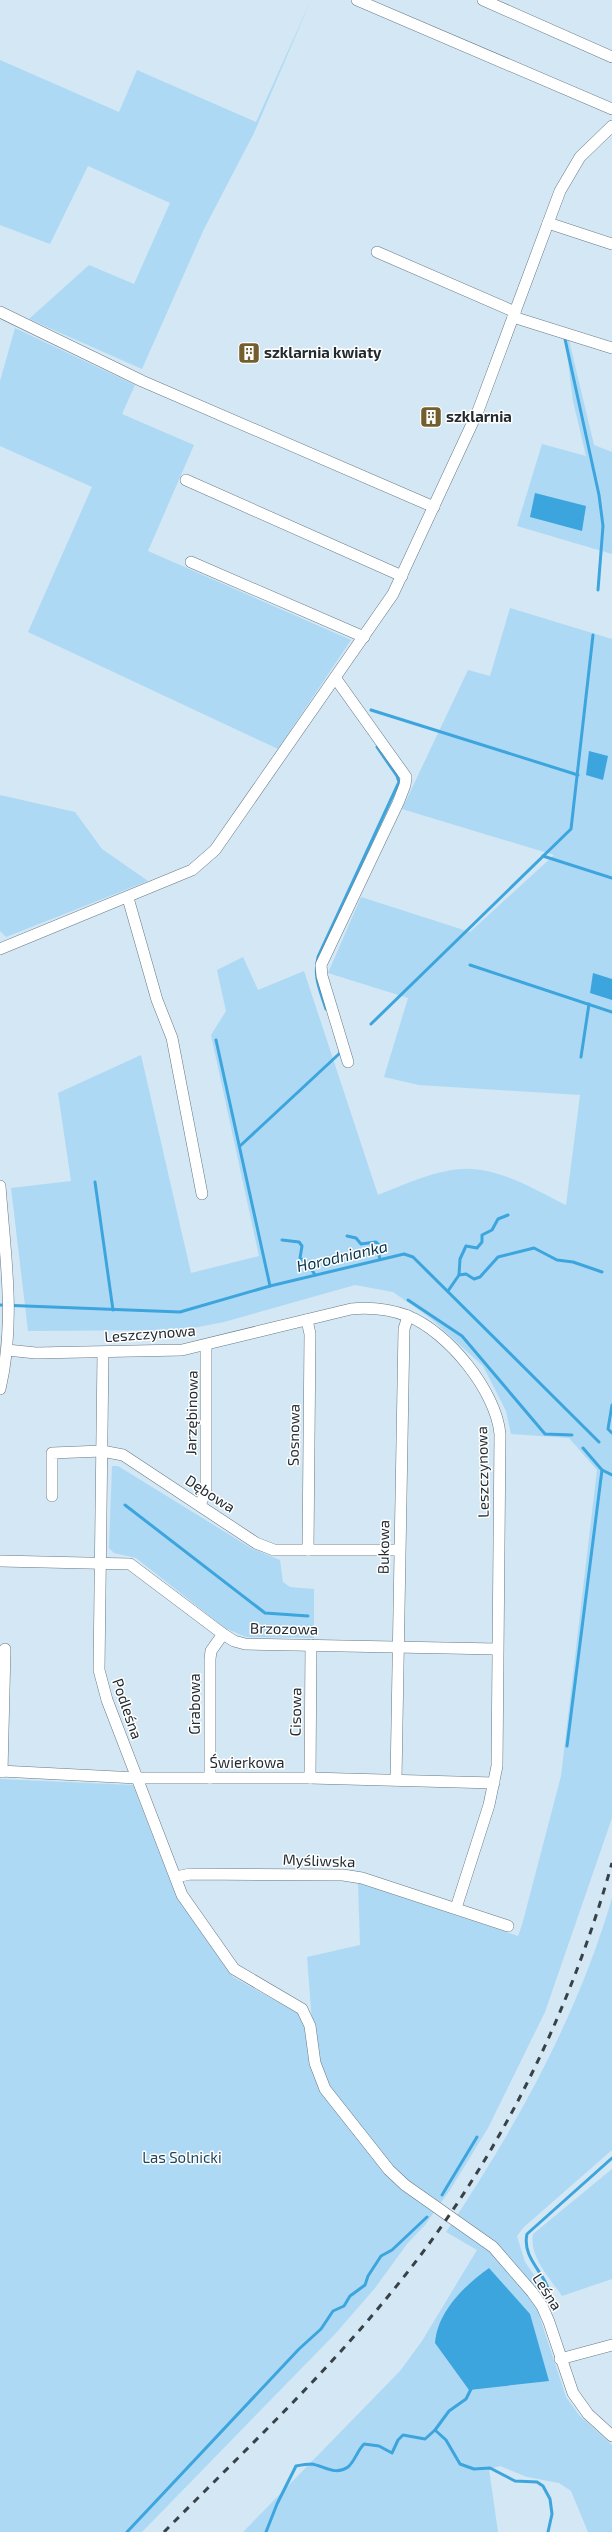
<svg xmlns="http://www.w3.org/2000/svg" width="612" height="2532" viewBox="0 0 612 2532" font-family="'Exo 2',sans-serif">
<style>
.green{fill:#aed9f4}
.water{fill:#3ca5de}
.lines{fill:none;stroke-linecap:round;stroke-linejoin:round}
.stream{stroke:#3ca5de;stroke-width:3}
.minor-casing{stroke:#677985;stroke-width:12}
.minor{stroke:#fff;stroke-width:11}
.rail{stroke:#374147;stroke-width:3;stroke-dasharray:7 7;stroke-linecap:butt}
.labels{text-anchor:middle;stroke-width:3;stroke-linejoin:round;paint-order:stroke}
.poi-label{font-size:15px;font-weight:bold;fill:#232b30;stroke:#fff;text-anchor:start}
.street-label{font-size:15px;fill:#232b30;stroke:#fff}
.park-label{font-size:15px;fill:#1b465e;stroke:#fff}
.water-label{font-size:16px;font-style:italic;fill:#07354c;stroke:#fff}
</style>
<rect width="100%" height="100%" fill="#d3e7f4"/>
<g class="green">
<polygon points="311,0 254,133 204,229 142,369 29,319 89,265 134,284 170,203 88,166 50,244 0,225 0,60 119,112 137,70 256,122"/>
<polygon points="15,328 135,385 122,414 194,445 148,551 351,640 278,749 28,632 92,487 0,446 0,381"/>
<polygon points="565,339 569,340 594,445 612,452 612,554 517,526 542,444 586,456 573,401"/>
<path d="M510,608L612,639V1818L545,2012L488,2128L450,2190L425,2225L407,2244L375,2288L336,2333L142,2532H0V1779L133,1785L176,1896L233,1977L312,2021L307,1957L360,1945L358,1883L518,1936L522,1925L561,1776L597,1470L569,1438L511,1434L506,1411L483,1366L429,1317L393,1292L355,1285L224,1322L183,1330L28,1331L11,1188L71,1181L58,1093L141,1055L191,1273L259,1256L211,1035L226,1011L217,970L243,957L258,990L304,971L378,1195C406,1184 442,1167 472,1169C506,1171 537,1191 566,1205L580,1095L419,1085L384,1077L408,998L328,973L361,897L470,932L554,855L402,809L468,670L490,676Z"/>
<polygon points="0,795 75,812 102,849 148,881 6,937 0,931"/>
<polygon points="112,1466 118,1466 251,1548 280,1560 283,1582 290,1587 314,1589 314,1638 246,1637 225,1628 136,1558 114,1553 109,1548"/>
<path d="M612,1898V2150L524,2227L517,2236L525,2262L545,2291L539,2315L566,2397L579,2415L612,2445V2532H588L571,2491L559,2483L527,2477L500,2466L489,2469L498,2532H243L400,2371L422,2341L477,2250L446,2232C515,2129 577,2018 612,1898Z"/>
<path d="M612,2169V2279L562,2296C550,2278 529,2257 533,2234Z"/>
</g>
<g class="water">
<polygon points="535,493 586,506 582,531 530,517"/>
<polygon points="589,751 608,756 603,780 586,775"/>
<polygon points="593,973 612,979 612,1000 590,993"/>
<path d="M489,2268L530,2314L549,2381L469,2390L435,2343C437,2312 465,2285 489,2268Z"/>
</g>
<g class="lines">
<g class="stream">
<polyline points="565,339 599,495 603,526 598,590"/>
<polyline points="371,710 578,775"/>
<polyline points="543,856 612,878"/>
<polyline points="470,965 612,1012"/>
<path d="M326,1009C320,990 313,977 318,957L399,782L397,776L377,747"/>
<polyline points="371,1024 571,829 593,635"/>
<polyline points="216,1040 270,1286"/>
<polyline points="581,1057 589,1004"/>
<polyline points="240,1146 340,1053 340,1050"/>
<polyline points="95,1182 113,1310"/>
<polyline points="347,1236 356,1238 361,1244 376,1242 380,1246 378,1252 380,1259"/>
<polyline points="282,1240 299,1242 302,1246 300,1258 309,1265 315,1275"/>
<polyline points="459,1275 460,1259 466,1246 477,1248 482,1242 482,1235 492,1230 498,1219 508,1215"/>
<polyline points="448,1291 459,1275 466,1274 474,1279 480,1277 498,1257 534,1248 557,1260 573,1262 602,1272"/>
<polyline points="408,1300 462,1336 545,1434 572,1435"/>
<polyline points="0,1305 180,1312 270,1286 404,1254 413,1257 599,1442"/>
<polyline points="612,1405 608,1429 612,1433"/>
<polyline points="583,1448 602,1470 612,1475"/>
<polyline points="125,1505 265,1613 308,1616"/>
<polyline points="567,1746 602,1470"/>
<polyline points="442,2195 477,2137"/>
<path d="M549,2298C551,2276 521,2261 527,2234L612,2158"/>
<polyline points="435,2430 446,2440 460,2464 474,2469 490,2468 515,2481 537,2482 543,2486 550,2499 552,2514 548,2532"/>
<polyline points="127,2532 299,2349 321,2329 333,2311 344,2306 350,2296 365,2285 368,2276 381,2256 392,2250 427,2217"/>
<path d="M266,2532L277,2504L296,2466C301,2465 307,2464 312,2464C324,2466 335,2476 348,2467C355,2461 357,2451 364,2444L379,2446L392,2453L398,2440L403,2435L425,2439L435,2430L449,2411L466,2399L472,2387"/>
</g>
<g class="minor-casing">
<g id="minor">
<polyline points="357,0 612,109"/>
<polyline points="483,0 612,57"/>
<polyline points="548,223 612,244"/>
<polyline points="377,252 515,312"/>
<polyline points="0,312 142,381 434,507"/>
<polyline points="513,317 612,348"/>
<polyline points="186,480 402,576"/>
<polyline points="191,562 364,637"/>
<polyline points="336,679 406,777 405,785 398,803 321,965 322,976 348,1062"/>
<polyline points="128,898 157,1000 172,1038 202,1194"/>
<polyline points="0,949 192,870 215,850 393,594 478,411 560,191 580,157 612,126"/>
<path d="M0,1186C5,1254 16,1322 0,1389"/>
<polyline points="307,1320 310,1334 308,1550"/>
<path d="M7,1350L36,1353L182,1350L351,1309C371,1307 389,1309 408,1316C448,1332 496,1391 500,1434L497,1766L489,1805L456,1908"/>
<polyline points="103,1353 99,1670 107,1700 182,1895 234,1969 302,2009 310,2026 315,2063 325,2089 389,2170 405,2185 493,2247 532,2292 542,2306 549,2322 573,2393 588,2414 612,2436"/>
<polyline points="52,1496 52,1453 102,1451 123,1455 256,1543 274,1550 399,1550"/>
<polyline points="200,1505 206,1491 206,1345"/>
<polyline points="0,1561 130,1564 223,1634 234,1641 245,1644 497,1649"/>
<polyline points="0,1771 137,1778 310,1778 494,1783"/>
<polyline points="2,1772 5,1649"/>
<polyline points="210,1778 210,1659 211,1651 223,1634"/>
<polyline points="310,1778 311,1645"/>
<polyline points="396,1780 404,1329 408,1316"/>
<polyline points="176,1877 190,1874 343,1875 362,1878 508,1926"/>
<polyline points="560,2359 612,2345"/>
</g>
</g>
<use href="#minor" class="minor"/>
<path class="rail" d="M164,2532C241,2454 321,2379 390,2294C494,2168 568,2020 612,1863"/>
</g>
<defs>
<g id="building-square" transform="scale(1.15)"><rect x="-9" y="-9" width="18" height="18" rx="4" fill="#735e2d" stroke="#fff"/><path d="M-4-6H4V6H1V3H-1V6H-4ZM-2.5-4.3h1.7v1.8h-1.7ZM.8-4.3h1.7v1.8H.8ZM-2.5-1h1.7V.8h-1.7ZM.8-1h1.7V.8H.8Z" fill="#fff"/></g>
</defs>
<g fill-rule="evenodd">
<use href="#building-square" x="249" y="353"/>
<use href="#building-square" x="431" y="417"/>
</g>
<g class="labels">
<g class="poi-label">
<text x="264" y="358">szklarnia kwiaty</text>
<text x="446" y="422">szklarnia</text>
</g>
<g class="street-label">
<text transform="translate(150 1334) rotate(-4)" y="5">Leszczynowa</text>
<text transform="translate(192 1413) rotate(-89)" y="5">Jarzębinowa</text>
<text transform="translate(294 1435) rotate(-89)" y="5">Sosnowa</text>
<text transform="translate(483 1472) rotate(-91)" y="5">Leszczynowa</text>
<text transform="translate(210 1494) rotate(33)" y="5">Dębowa</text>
<text transform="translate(384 1547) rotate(-89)" y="5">Bukowa</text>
<text transform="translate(284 1629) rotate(1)" y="5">Brzozowa</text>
<text transform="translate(195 1704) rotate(-90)" y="5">Grabowa</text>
<text transform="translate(127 1709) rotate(71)" y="5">Podleśna</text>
<text transform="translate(296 1712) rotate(-89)" y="5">Cisowa</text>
<text x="247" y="1768">Świerkowa</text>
<text transform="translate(319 1861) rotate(2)" y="5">Myśliwska</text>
<text transform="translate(547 2292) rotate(57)" y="5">Leśna</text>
</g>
<g class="park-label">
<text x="182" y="2163">Las Solnicki</text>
</g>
<g class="water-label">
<text transform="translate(342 1256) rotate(-13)" y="6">Horodnianka</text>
</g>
</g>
</svg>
